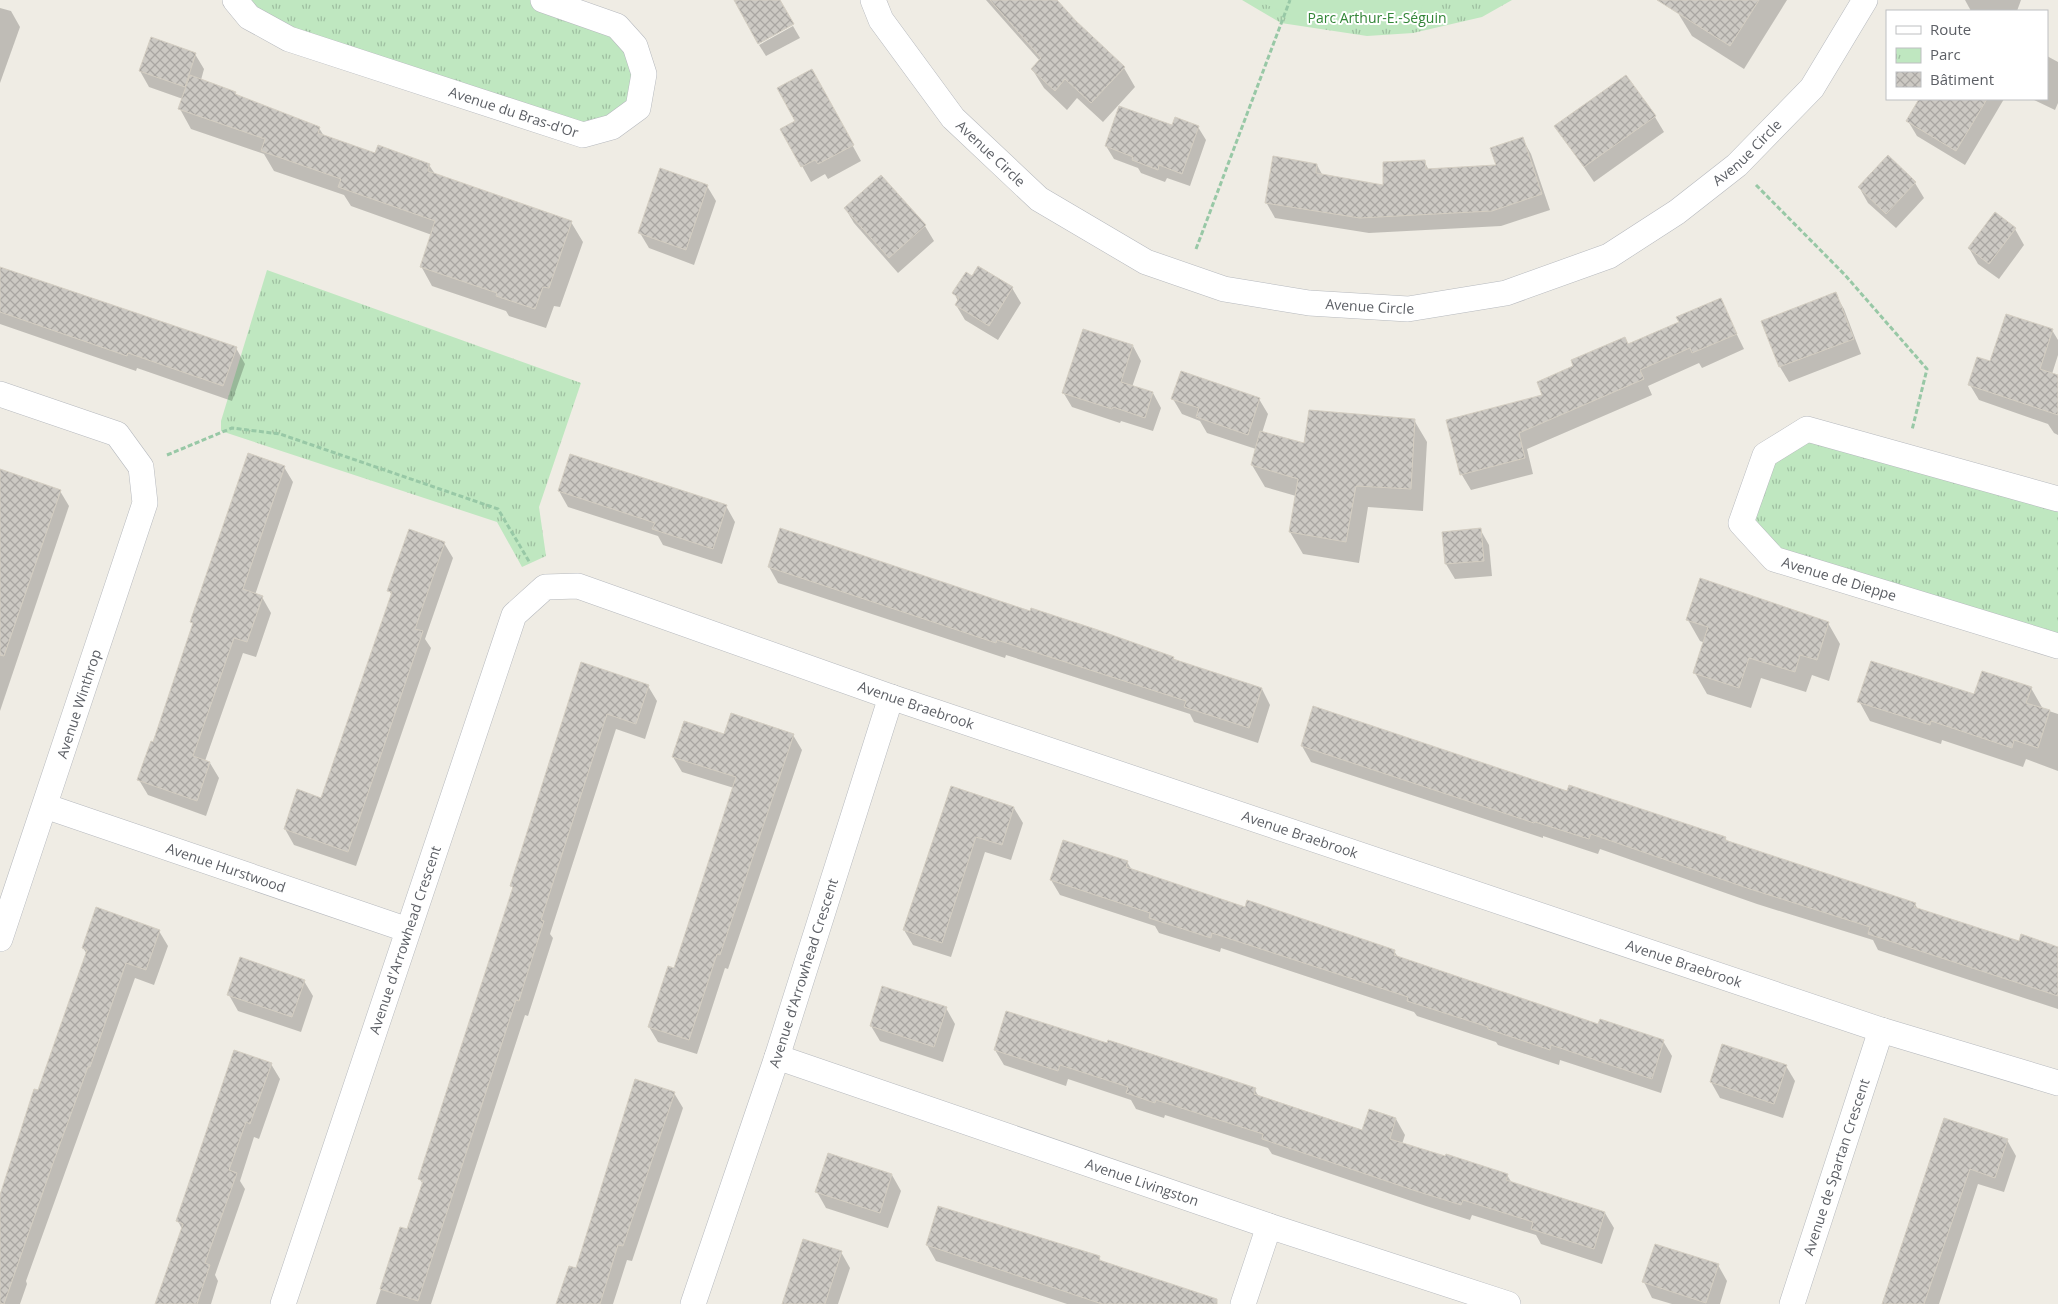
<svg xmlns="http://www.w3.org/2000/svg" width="2058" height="1304" viewBox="0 0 2058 1304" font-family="'Open Sans',sans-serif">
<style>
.park{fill:url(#park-tufts)}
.pitch{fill:#bfe7c0}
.shadow{fill:#0003}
.building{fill:url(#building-cross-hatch);stroke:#d4cec2}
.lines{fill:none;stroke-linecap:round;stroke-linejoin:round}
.minor-casing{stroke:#b6b9be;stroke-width:26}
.path{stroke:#98c8a6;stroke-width:3;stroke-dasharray:5 2.5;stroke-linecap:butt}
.minor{stroke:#fff;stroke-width:25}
.labels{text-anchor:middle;stroke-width:4;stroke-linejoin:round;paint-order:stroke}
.park-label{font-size:14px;fill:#328537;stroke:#fff}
.street-label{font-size:14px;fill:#5c5f65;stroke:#fff}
</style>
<defs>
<pattern id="park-tufts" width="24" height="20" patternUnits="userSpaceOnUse" patternTransform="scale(1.25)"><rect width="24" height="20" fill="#bfe7c0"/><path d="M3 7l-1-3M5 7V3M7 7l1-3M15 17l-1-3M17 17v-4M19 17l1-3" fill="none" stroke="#9ebea0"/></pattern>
<pattern id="building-cross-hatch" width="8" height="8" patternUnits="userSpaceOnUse" patternTransform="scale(1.25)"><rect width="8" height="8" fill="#ccc9c3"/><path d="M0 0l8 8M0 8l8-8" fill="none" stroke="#a9a6a2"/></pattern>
</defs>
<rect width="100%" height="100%" fill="#efece4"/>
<g class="park">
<polygon points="235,0 543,0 635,46 638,108 583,135 289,39"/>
<polygon points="1242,0 1512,0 1482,17 1413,33 1367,36 1281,23"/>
<polygon points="267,270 581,383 539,507 546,556 522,567 497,522 221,431 221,421"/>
<polygon points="1807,429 2058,499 2058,646 1774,559 1741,523 1765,455"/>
</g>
<path class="pitch" d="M1256,0H1425L1414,27C1374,25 1333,28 1295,16C1282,12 1269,6 1256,0Z"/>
<g class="shadow">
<polygon points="986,0 1055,0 1075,22 1124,68 1135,87 1103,122 1077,98 1067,110 1044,88 1032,69 1040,61"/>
<polygon points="1686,0 1787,0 1744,69 1692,36 1678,13"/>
<polygon points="1965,0 2021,0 2017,11 1971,11"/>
<polygon points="0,8 11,11 20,27 0,83"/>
<polygon points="793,26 800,38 766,56 759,45"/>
<polygon points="195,54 204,69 201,80 235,93 238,97 319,128 324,136 376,155 429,165 435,174 571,222 583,242 560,307 554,306 546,328 509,316 506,311 432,286 421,266 432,235 351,206 344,195 274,171 264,154 191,129 180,109 183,99 149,87 140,71"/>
<polygon points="2047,56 2058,62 2058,103 2055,110 2032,99 2047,99"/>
<polygon points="820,86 861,161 828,179 825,174 811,182 782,130 796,122"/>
<polygon points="1921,99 2004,99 1965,165 1917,136 1908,121"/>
<polygon points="1655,117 1664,132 1594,182 1556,126"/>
<polygon points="1173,126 1198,127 1206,140 1190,186 1167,178 1165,182 1141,173 1138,168 1114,159 1106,146"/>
<polygon points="1522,138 1531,154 1550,210 1501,226 1369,233 1275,218 1266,202 1317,165 1323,176 1385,187 1424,161 1429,170 1498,167"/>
<polygon points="1915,183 1924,198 1896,228 1868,203 1859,187"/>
<polygon points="707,186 716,201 694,265 649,248 640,233"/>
<polygon points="845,208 925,226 934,241 898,273 854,223"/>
<polygon points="1995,214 2015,229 2024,245 1999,279 1978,264 1969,248"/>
<polygon points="0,270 236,348 245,364 232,401 137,368 136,371 0,324"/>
<polygon points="972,278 1012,288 1021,303 998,340 965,320 956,305 958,301 954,293"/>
<polygon points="1835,294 1844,309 1861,354 1789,382 1780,367 1763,321"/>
<polygon points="1720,300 1744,349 1702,368 1699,363 1648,386 1652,395 1527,449 1533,474 1471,490 1462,475 1448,421 1544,396 1628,345 1680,323"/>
<polygon points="2052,330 2058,340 2058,355 2052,374 2058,376 2058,435 2054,433 2048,424 1979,400 1970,385 1991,363"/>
<polygon points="1133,346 1141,361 1132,387 1153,393 1161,408 1153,431 1121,421 1120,423 1072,407 1063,392"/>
<polygon points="1173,399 1259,399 1268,414 1262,433 1305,445 1414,420 1427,442 1423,511 1368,507 1359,563 1303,554 1290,532 1296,496 1265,487 1252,465 1256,449 1207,433 1200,421 1182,414"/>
<polygon points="284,467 293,482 255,595 262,597 271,613 256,657 243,653 205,761 210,763 219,778 206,816 148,795 139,780 153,743 194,626 192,622"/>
<polygon points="0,474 60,491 69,506 0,711"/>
<polygon points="559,491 726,506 735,522 722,564 663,545 658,536 568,507"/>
<polygon points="1480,529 1489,545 1492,576 1455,579 1446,564"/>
<polygon points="444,543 453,558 425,639 431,648 356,866 294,845 285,829 322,799 392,596 389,590"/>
<polygon points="769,567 1173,658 1175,661 1262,689 1270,705 1258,743 1194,722 1190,714 1006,655 1005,658 778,583"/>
<polygon points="1688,620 1828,623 1840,644 1829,681 1812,675 1806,692 1761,678 1751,708 1707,694 1695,673 1705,643 1700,641"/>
<polygon points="582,664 648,686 657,701 645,739 616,729 550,934 553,938 528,1016 525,1015 431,1304 376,1304 401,1229 408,1231 423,1185 420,1179 513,889 512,886"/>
<polygon points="2031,688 2043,709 2058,714 2058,771 2026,759 2023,767 1942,740 1941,744 1870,721 1859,701 1975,696"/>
<polygon points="725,735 793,735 802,750 728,969 725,968 697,1054 658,1042 649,1027 675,969 734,788 682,772 673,757"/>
<polygon points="1302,746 1568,792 1725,838 1728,842 1915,904 1918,909 2020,942 2058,948 2058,1009 1878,950 1873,940 1757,904 1600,849 1598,854 1543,836 1543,838 1311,762"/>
<polygon points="1014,808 1023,823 1011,860 985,852 951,957 913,945 904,930 925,867"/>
<polygon points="1127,862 1132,870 1246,908 1394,951 1398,957 1599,1026 1663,1041 1672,1056 1661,1093 1560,1060 1559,1065 1498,1045 1496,1042 1417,1016 1414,1012 1221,948 1220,952 1159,933 1155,926 1060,895 1051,880"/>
<polygon points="159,931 168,946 154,985 135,978 26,1281 27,1284 20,1304 0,1304 0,1196 87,954 83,948"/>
<polygon points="304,981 313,996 301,1032 238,1011 229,995"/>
<polygon points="946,1008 955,1024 943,1062 880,1041 871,1026"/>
<polygon points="995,1050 1255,1090 1259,1097 1362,1131 1396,1119 1405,1135 1402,1144 1507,1175 1512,1183 1605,1213 1614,1228 1602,1264 1541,1244 1536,1235 1472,1215 1470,1220 1426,1206 1272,1154 1268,1148 1165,1115 1164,1118 1136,1109 1131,1100 1068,1079 1066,1086 1004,1065"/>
<polygon points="271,1064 280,1079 259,1139 254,1137 240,1181 245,1189 215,1275 218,1281 211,1304 157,1304 182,1229 178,1221"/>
<polygon points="1786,1066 1795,1081 1783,1118 1720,1098 1711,1082"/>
<polygon points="674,1093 683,1108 632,1261 627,1260 613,1304 558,1304"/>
<polygon points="1945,1120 2007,1140 2016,1156 2004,1192 1978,1184 1939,1304 1883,1304"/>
<polygon points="892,1175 901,1191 888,1228 826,1208 817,1192"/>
<polygon points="927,1245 1099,1257 1102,1263 1185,1304 1067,1304 936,1261"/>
<polygon points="841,1252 850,1268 838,1304 787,1304"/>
<polygon points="1718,1265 1727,1281 1720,1304 1672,1304 1652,1298 1644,1282"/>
</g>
<g class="building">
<polygon points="734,0 780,0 794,24 758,44"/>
<polygon points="990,0 1057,0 1076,21 1125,67 1091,103 1065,79 1055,91 1031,69 1041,58"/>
<polygon points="1657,0 1759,0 1730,46"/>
<polygon points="151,37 196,53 185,87 139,71"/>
<polygon points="812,69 854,145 818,164 815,160 801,167 780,129 795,121 777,88"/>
<polygon points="190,75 236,92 235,94 320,127 318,133 375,153 378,145 430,164 428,171 572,221 549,288 543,287 535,309 496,296 497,293 420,267 435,221 338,187 341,179 261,151 265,139 178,109"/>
<polygon points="1626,75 1656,116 1584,167 1554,126"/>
<polygon points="1919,99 1987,99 1956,151 1906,121"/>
<polygon points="1119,106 1172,125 1175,117 1199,126 1182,174 1159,165 1158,170 1132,160 1133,157 1105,146"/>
<polygon points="1523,137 1542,194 1492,211 1360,218 1265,203 1273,156 1317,164 1316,173 1383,185 1383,162 1425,160 1426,169 1496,165 1490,148"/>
<polygon points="1888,155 1916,182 1886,214 1858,187"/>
<polygon points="660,168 708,185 686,250 638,233"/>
<polygon points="881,175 926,225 889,258 844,208"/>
<polygon points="1995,212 2016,228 1989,264 1968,248"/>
<polygon points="978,266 1013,287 989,326 955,305 959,298 952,293 966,272 972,276"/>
<polygon points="0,267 237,347 223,386 128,353 127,356 0,312"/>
<polygon points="1836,292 1854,339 1779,367 1761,321"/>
<polygon points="1721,298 1737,334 1692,353 1690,348 1640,370 1644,379 1519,433 1525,458 1460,475 1446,420 1542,395 1537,382 1573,366 1571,360 1625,337 1628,344 1679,322 1676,317"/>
<polygon points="2006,314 2053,329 2040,369 2058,375 2058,415 1968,385 1977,357 1990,361"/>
<polygon points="1083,329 1133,345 1121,382 1153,392 1145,418 1113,407 1112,409 1062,393"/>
<polygon points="1181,371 1260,398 1248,435 1196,417 1199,408 1171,399"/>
<polygon points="1309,410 1415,419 1411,489 1356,486 1346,542 1289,532 1298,479 1251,465 1260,431 1304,443"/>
<polygon points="248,453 285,466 243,589 263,596 247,642 234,638 193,756 210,762 197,801 137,780 151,741 153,742 193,623 190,622"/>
<polygon points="570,454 727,505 713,549 652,529 655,523 558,491"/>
<polygon points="0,469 61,490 4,656 0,655"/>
<polygon points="780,528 1030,611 1031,608 1095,629 1174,657 1173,659 1262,688 1249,728 1184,707 1186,701 997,640 996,643 768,567"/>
<polygon points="1481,528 1484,561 1445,564 1442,532"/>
<polygon points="409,529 445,542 415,629 423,631 348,852 284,829 297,789 321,798 392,592 387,591"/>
<polygon points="1700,578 1829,622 1817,660 1800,655 1795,672 1749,658 1739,688 1693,673 1708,627 1686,620"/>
<polygon points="1871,661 1974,694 1982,671 2032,687 2026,703 2050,710 2038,748 2014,740 2012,748 1931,721 1930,725 1857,702"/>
<polygon points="581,662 649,685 636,724 607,714 541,920 544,921 524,984 519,1001 516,1000 418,1301 380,1289 400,1227 407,1229 423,1181 418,1179 513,887 510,886"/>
<polygon points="1313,706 1567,791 1569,785 1726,837 1725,840 1916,903 1914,907 2019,941 2021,934 2058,947 2058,996 1868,934 1870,927 1747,888 1591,834 1589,839 1535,822 1534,823 1301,746"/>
<polygon points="731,713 794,734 720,955 717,954 689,1040 648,1027 668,966 674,968 736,777 672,757 684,721 724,734"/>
<polygon points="951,786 1014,807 1002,845 976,837 942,943 903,930"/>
<polygon points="1063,840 1128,861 1126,867 1245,907 1247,900 1312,922 1395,950 1394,955 1598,1024 1600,1019 1664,1040 1652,1079 1551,1045 1550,1050 1488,1029 1488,1027 1407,1001 1408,997 1212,933 1211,938 1149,918 1150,913 1050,880"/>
<polygon points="96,907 160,930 146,970 126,963 90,1067 88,1067 52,1166 4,1304 0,1303 0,1195 34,1089 38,1090 87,950 82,948"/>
<polygon points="240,957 305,980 292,1017 227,995"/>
<polygon points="882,986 947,1007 934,1047 870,1026"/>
<polygon points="1006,1011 1107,1043 1108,1040 1256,1088 1254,1094 1362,1130 1369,1109 1396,1118 1390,1139 1445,1156 1446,1154 1508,1174 1506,1180 1605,1212 1594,1249 1531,1229 1533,1222 1463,1200 1461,1205 1416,1191 1262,1139 1263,1134 1156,1100 1155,1103 1126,1093 1128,1087 1060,1065 1058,1071 994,1050"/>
<polygon points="1722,1044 1787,1065 1774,1104 1710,1082"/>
<polygon points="234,1050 272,1063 250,1124 246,1122 229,1170 237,1173 205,1263 210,1265 197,1304 155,1304 183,1224 176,1221"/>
<polygon points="635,1079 675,1092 623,1246 618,1245 600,1304 556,1304 569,1266 576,1268"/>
<polygon points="1944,1118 2008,1139 1995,1178 1970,1169 1924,1304 1882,1304"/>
<polygon points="828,1153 892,1174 880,1213 815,1192"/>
<polygon points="938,1206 1100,1256 1099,1260 1217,1299 1217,1304 1102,1304 926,1245"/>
<polygon points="803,1239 842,1251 825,1304 782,1304"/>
<polygon points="1655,1244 1719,1264 1706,1303 1642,1282"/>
</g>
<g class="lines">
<g class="minor-casing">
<g id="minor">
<path id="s1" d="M235,0L249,17L289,39L583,135L612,127L638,108L644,74L635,46L617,26L543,0"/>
<path id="s2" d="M873,0L881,20L953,118L1039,199L1146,262L1224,289L1309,303L1408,309L1506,293L1609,256L1677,212L1737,165L1812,88L1865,0"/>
<polyline points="0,394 117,434 141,467 145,503 0,939"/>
<path id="s3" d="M2058,499L1807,429L1765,455L1741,523L1774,559L2058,646"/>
<path id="s4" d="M45,806L408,930"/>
<path id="s5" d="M777,1057L1269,1226L1508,1304"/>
<path id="s6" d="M283,1304L514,615L545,587L578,586L891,697L1881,1030L2058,1083"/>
<path id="s7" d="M693,1304L777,1057L891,697"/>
<polyline points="1243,1304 1269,1226"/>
<path id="s8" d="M1792,1304L1881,1030"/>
</g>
</g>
<g class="path">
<polyline points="1756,185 1845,275 1927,369 1912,430"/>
<polyline points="1196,249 1290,0"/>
<polyline points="167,455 232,428 280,434 498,509 530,563"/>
</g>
<use href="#minor" class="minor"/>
</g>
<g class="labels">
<g class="park-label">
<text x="1377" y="23">Parc Arthur-E.-Séguin</text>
</g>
<g class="street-label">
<text dy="5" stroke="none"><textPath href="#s1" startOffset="304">Avenue du Bras-d'Or</textPath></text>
<text dy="5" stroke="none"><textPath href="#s2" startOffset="1035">Avenue Circle</textPath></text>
<text dy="5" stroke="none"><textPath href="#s2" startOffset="195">Avenue Circle</textPath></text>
<text dy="5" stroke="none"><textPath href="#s2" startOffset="615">Avenue Circle</textPath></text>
<text dy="5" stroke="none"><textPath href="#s3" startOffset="499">Avenue de Dieppe</textPath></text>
<text transform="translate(79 704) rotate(-72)" y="5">Avenue Winthrop</text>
<text dy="5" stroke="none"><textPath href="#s6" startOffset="1160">Avenue Braebrook</textPath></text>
<text dy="5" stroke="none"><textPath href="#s6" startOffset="1565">Avenue Braebrook</textPath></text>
<text dy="5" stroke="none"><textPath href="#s4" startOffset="191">Avenue Hurstwood</textPath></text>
<text dy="5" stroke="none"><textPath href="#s6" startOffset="384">Avenue d'Arrowhead Crescent</textPath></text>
<text dy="5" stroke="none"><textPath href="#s6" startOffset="1970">Avenue Braebrook</textPath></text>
<text dy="5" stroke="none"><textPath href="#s7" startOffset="349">Avenue d'Arrowhead Crescent</textPath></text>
<text dy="5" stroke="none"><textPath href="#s8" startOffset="144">Avenue de Spartan Crescent</textPath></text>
<text dy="5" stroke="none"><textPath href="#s5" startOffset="386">Avenue Livingston</textPath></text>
</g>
</g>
<rect x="1886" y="10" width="162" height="90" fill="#ffffff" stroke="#bebfc1"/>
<rect x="1896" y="26" width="25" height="8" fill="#ffffff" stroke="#bebfc1"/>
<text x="1930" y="35" font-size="15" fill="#5c5f65">Route</text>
<rect x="1896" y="48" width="25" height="15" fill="url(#park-tufts)" stroke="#bebfc1"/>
<text x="1930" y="60" font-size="15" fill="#5c5f65">Parc</text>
<rect x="1896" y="72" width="25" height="15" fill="url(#building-cross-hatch)" stroke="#bebfc1"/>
<text x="1930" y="85" font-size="15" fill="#5c5f65">Bâtiment</text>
</svg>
